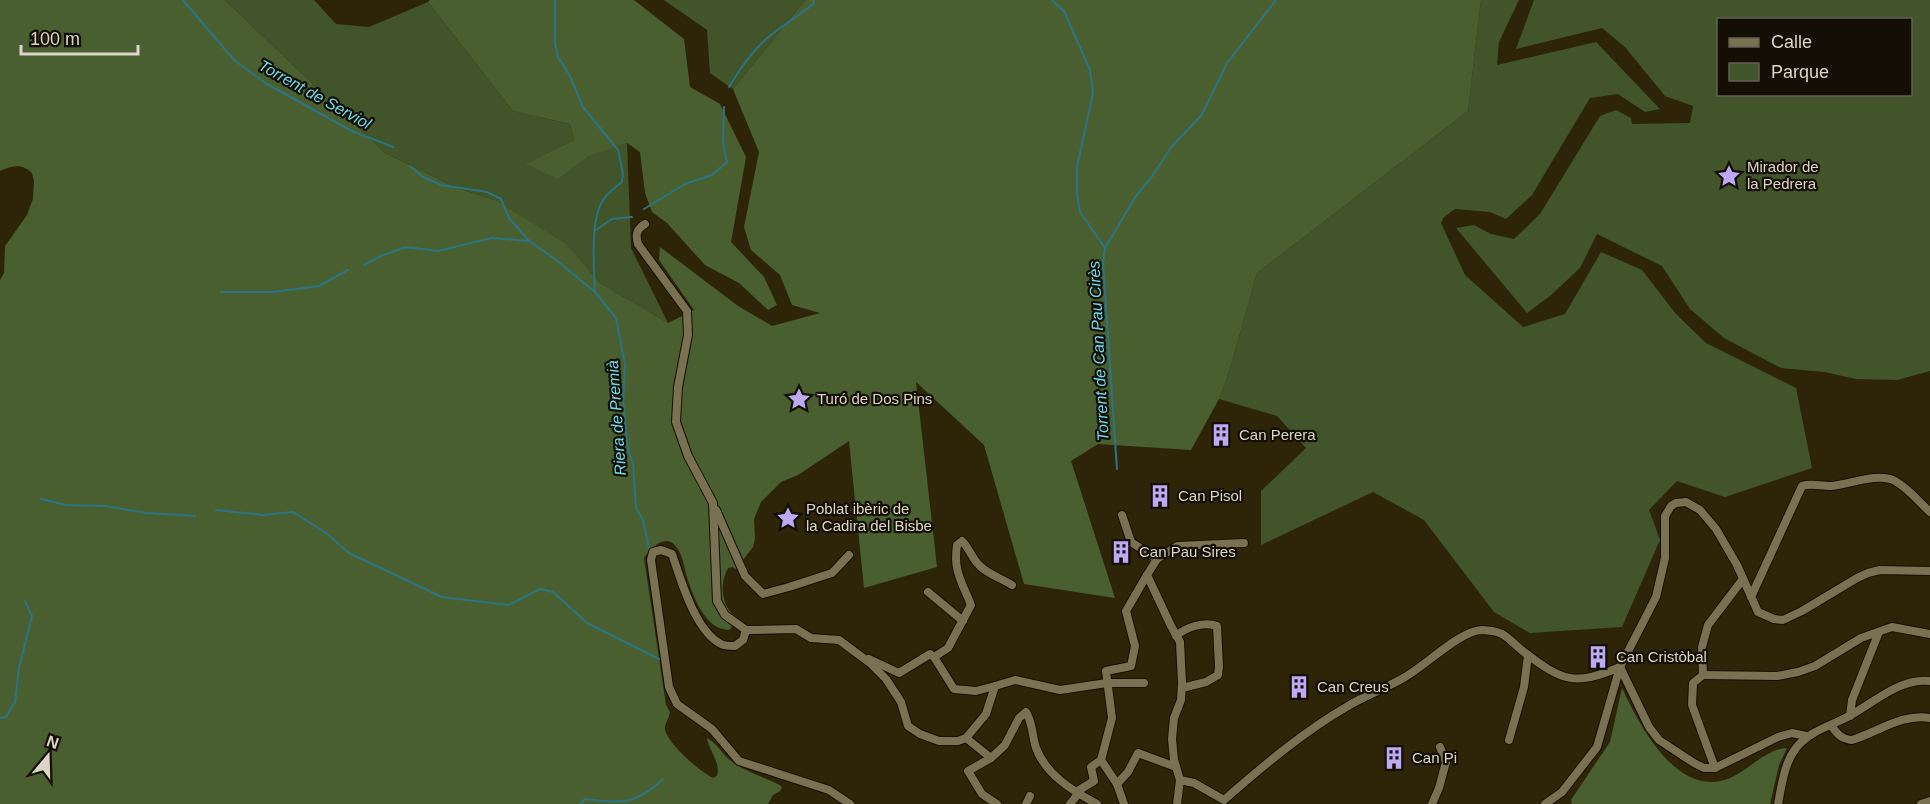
<svg xmlns="http://www.w3.org/2000/svg" width="1930" height="804" viewBox="0 0 1930 804" font-family="Helvetica,sans-serif">
<style>
.green{fill:#41542a;fill-rule:evenodd}
.forest{fill:#4a5f30}
.lines{fill:none;stroke-linecap:round;stroke-linejoin:round}
.stream{stroke:#2b7484;stroke-width:2}
.street-casing{stroke:#160e00;stroke-width:10}
.street{stroke:#7a7052;stroke-width:8}
.labels{text-anchor:middle;stroke-width:4.5;stroke-linejoin:round;paint-order:stroke}
.poi-label{font-size:15px;fill:#dcd6c6;stroke:#130f04;text-anchor:start}
.water-label{font-size:16px;font-style:italic;fill:#6ddaf2;stroke:#130f04}
</style>
<rect width="100%" height="100%" fill="#2e2509"/>
<g class="green">
<polygon points="225,0 314,0 336,24 369,27 428,2 513,111 570,124 574,140 527,164 588,155 627,143 631,248 668,323 600,283 568,247 498,201 457,188 385,153"/>
<polygon points="664,0 805,0 733,89 710,73 707,30"/>
<polygon points="1481,0 1519,0 1499,42 1497,65 1596,42 1660,109 1645,112 1618,94 1590,98 1532,195 1506,219 1490,212 1455,209 1444,217 1441,223 1465,275 1523,327 1565,314 1601,252 1642,270 1676,314 1706,343 1796,388 1812,468 1725,497 1677,481 1649,510 1660,540 1622,627 1530,633 1494,612 1424,520 1373,492 1261,545 1261,491 1306,448 1277,416 1219,399 1230,369 1257,273 1468,111"/>
<path d="M1534,0H1930V371L1897,380L1856,379L1824,372L1781,368L1724,338L1690,309L1662,266L1597,234L1580,268L1550,296L1527,313L1456,228L1474,225L1491,234L1514,239L1540,214L1600,116L1616,110L1631,118L1632,124L1690,123L1693,106L1665,96L1625,47L1602,28L1516,49ZM1718,20H1910V94H1718Z"/>
</g>
<g class="forest">
<path d="M0,0H225L385,153L457,188L498,201L567,245L600,283L668,323L694,310L659,260L660,247L738,306L772,326L820,313L792,305L780,275L751,250L744,227L759,152L733,89L805,0H1481L1468,111L1257,273L1230,369L1219,399L1191,450L1098,444L1071,461L1115,598L1024,584L984,445L916,382L937,567L864,588L849,441L798,475L781,482L761,502L754,519L755,538L753,547L736,569L732,567L728,568C719,584 721,606 736,617L731,628L729,630C704,630 692,593 686,574C684,566 683,558 679,551C668,531 653,545 644,558L666,705L670,712C669,719 664,724 665,730C669,745 699,771 713,778L717,776C721,762 709,751 707,738C717,743 722,754 731,761C745,771 762,777 778,784L782,787L780,791L773,795L768,804H0V280L4,273L5,246L27,215L33,199L34,181L32,173C21,163 13,166 0,171Z"/>
<polygon points="430,0 634,0 684,39 690,87 720,104 746,157 731,242 764,277 777,305 768,310 739,283 705,265 667,223 652,212 645,193 640,152 627,143 588,156 558,179 526,164 574,140 570,124 513,111 428,2"/>
<path d="M1622,688C1639,724 1677,800 1730,778C1749,770 1766,749 1787,748L1779,765L1770,804H1572L1571,800L1610,742Z"/>
</g>
<g class="lines">
<g class="stream">
<polyline points="183,0 234,60 267,84 352,131 393,147"/>
<path d="M555,0V43L558,57L569,74L583,107L618,150L623,174L622,182C615,188 606,194 602,202C590,223 594,269 595,292"/>
<polyline points="1052,0 1064,11 1090,70 1093,93 1077,167 1077,193 1080,212 1105,248 1103,263 1117,469"/>
<path d="M729,87C738,72 748,57 760,45C775,29 797,18 813,4L814,0"/>
<polyline points="410,166 423,177 441,185 487,192 501,199 509,218 529,241 555,259 595,292 616,318 625,365 623,401 628,450 633,464 636,508 643,520 649,548"/>
<polyline points="644,209 685,184 712,175 727,162 723,143 724,107"/>
<polyline points="596,230 612,219 632,217"/>
<polyline points="1105,248 1136,196 1153,175 1172,146 1201,116 1227,63 1276,0"/>
<polyline points="364,265 381,256 406,247 438,251 492,238 529,241"/>
<polyline points="221,292 273,292 319,286 348,270"/>
<polyline points="41,499 66,505 105,506 146,513 195,516"/>
<polyline points="216,510 263,515 293,512 326,533 349,553 442,597 509,605 540,589 553,592 587,623 659,659"/>
<polyline points="0,718 6,717 15,702 19,668 32,616 25,601"/>
<path d="M580,804L585,799C621,804 637,804 663,779"/>
</g>
<g class="street-casing">
<g id="street">
<path d="M645,224C637,229 635,234 638,244L687,311L688,335L678,387L676,422L688,456L713,503L717,601L725,615L746,630L796,629L811,638L839,640L870,663L886,679L901,702L908,726L920,734L939,741H958L966,738L986,714L995,686L1015,680L1060,690L1107,683H1144"/>
<polyline points="716,510 745,576 763,594 789,587 832,573 849,555"/>
<polyline points="1122,515 1131,542 1157,559"/>
<polyline points="928,592 963,621"/>
<path d="M1751,597L1802,486C1811,483 1820,486 1830,486C1848,485 1878,472 1895,481C1908,488 1919,502 1930,512"/>
<path d="M746,630L743,640L735,646C731,646 724,646 721,644C695,631 681,580 672,554L661,550L653,552L651,560L669,687L677,704L712,729L739,761L829,790L850,804"/>
<path d="M1176,636C1186,627 1205,621 1217,626L1219,667L1218,675L1206,682L1182,688"/>
<polyline points="934,657 954,689 976,691 995,686"/>
<path d="M869,659L899,673L930,654L934,657L948,648L971,605C962,582 953,571 957,545L962,541C970,549 971,557 979,565C987,574 1001,578 1012,585"/>
<polyline points="1703,675 1777,676 1798,672 1815,666 1861,638 1892,627 1930,634"/>
<polyline points="1703,675 1702,647 1708,625 1743,579"/>
<polyline points="1703,675 1693,683 1692,705 1715,768"/>
<polyline points="1850,716 1852,700 1879,632"/>
<path d="M1831,725C1837,734 1841,739 1852,740C1878,732 1902,713 1930,718"/>
<path d="M966,738L991,758L1005,745L1019,718L1026,712C1033,723 1032,736 1036,748C1046,775 1073,791 1097,804"/>
<polyline points="1509,740 1524,687 1528,655"/>
<polyline points="991,758 968,771 982,794 997,804"/>
<path d="M1180,780L1194,783L1224,800C1263,766 1303,732 1348,706C1366,695 1387,688 1405,677C1425,666 1461,630 1482,630C1507,631 1507,639 1524,652C1563,682 1575,686 1620,667L1649,727L1659,740L1694,763L1704,768H1715L1778,737L1792,733L1806,736"/>
<polyline points="1117,784 1128,772 1138,753 1176,767"/>
<polyline points="1076,792 1094,781 1091,767 1101,760"/>
<polyline points="1026,804 1030,796"/>
<polyline points="1070,804 1078,794"/>
<polyline points="1124,804 1117,784 1101,760 1112,718 1106,671 1131,666 1135,646 1126,611 1147,575"/>
<polyline points="1177,804 1180,780 1174,760 1172,739 1174,718 1181,700 1182,683 1180,642 1171,626 1147,575 1157,559 1177,546 1244,543"/>
<polyline points="1432,804 1439,788 1446,762 1440,747"/>
<polyline points="1545,804 1562,792 1597,747 1620,667 1656,597 1665,558 1665,516 1671,506 1676,503 1686,502 1700,510 1716,529 1737,565 1758,612 1774,619 1783,620 1802,611 1857,578 1868,573 1880,570 1930,571"/>
<path d="M1778,804C1782,784 1784,764 1796,748C1810,730 1832,726 1851,715C1876,701 1900,678 1930,681"/>
<polyline points="1921,804 1930,801"/>
</g>
</g>
<use href="#street" class="street"/>
</g>
<defs>
<g id="sight-bare" transform="scale(1.8)"><path d="M0-6L1.8-2.2L6-1.7L2.9 1.2L3.7 5.4L0 3.3L-3.7 5.4L-2.9 1.2L-6-1.7L-1.8-2.2Z" fill="#bda9f5" stroke="#130f04" stroke-width="2.5" paint-order="stroke"/></g>
<g id="building-bare" transform="scale(1.8)"><path d="M-4-6H4V6H1V3H-1V6H-4ZM-2.5-4.3h1.7v1.8h-1.7ZM.8-4.3h1.7v1.8H.8ZM-2.5-1h1.7V.8h-1.7ZM.8-1h1.7V.8H.8Z" fill="#bda9f5" stroke="#130f04" stroke-width="2.5" paint-order="stroke"/></g>
</defs>
<g fill-rule="evenodd">
<use href="#sight-bare" x="1729" y="176"/>
<use href="#sight-bare" x="799" y="399"/>
<use href="#building-bare" x="1221" y="435"/>
<use href="#building-bare" x="1160" y="496"/>
<use href="#sight-bare" x="788" y="518"/>
<use href="#building-bare" x="1121" y="552"/>
<use href="#building-bare" x="1598" y="657"/>
<use href="#building-bare" x="1299" y="687"/>
<use href="#building-bare" x="1394" y="758"/>
</g>
<g class="labels">
<g class="poi-label">
<text x="1747" y="172">Mirador de<tspan x="1747" dy="17">la Pedrera</tspan></text>
<text x="817" y="404">Turó de Dos Pins</text>
<text x="1239" y="440">Can Perera</text>
<text x="1178" y="501">Can Pisol</text>
<text x="806" y="514">Poblat ibèric de<tspan x="806" dy="17">la Cadira del Bisbe</tspan></text>
<text x="1139" y="557">Can Pau Sires</text>
<text x="1616" y="662">Can Cristòbal</text>
<text x="1317" y="692">Can Creus</text>
<text x="1412" y="763">Can Pi</text>
</g>
<g class="water-label">
<text transform="translate(315 94) rotate(29)" y="6">Torrent de Serviol</text>
<text transform="translate(1098 351) rotate(-93)" y="6">Torrent de Can Pau Cirès</text>
<text transform="translate(616 418) rotate(-94)" y="6">Riera de Premià</text>
</g>
</g>
<rect x="1717" y="18" width="195" height="78" fill="#130f04" stroke="#635f52" stroke-width="1.5"/>
<rect x="1729" y="38" width="30" height="9" fill="#7a7052" stroke="#635f52" stroke-width="1.5"/>
<text x="1771" y="48" font-size="18" fill="#dcd6c6">Calle</text>
<rect x="1729" y="63" width="30" height="18" fill="#41542a" stroke="#635f52" stroke-width="1.5"/>
<text x="1771" y="78" font-size="18" fill="#dcd6c6">Parque</text>
<g transform="translate(48 756) rotate(19)" stroke="#130f04" stroke-width="4.5" paint-order="stroke">
<path d="M0-4.5L10 22L0 15L-10 22Z" fill="#dcd6c6"/>
<text y="-9" font-size="16" font-weight="bold" text-anchor="middle" fill="#dcd6c6">N</text>
</g>
<path d="M21 45v9h117v-9" fill="none" stroke="#dcd6c6" stroke-width="3"/>
<text x="30" y="45" font-size="18" fill="#dcd6c6" stroke="#130f04" stroke-width="4.5" paint-order="stroke">100 m</text>
</svg>
